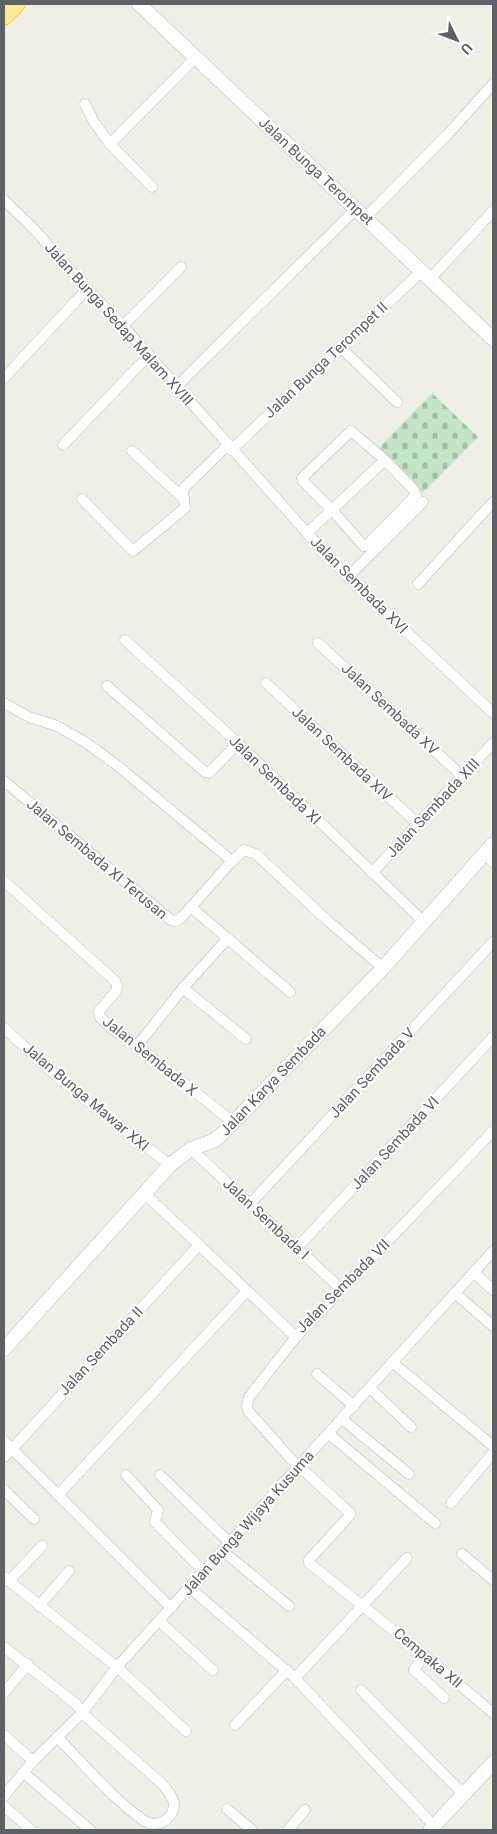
<svg xmlns="http://www.w3.org/2000/svg" width="497" height="1834" viewBox="0 0 497 1834" font-family="Roboto,sans-serif">
<style>
.cemetery{fill:url(#cemetery-stones)}
.lines{fill:none;stroke-linecap:round;stroke-linejoin:round}
.street-casing{stroke:#b9bbbf;stroke-width:11}
.secondary-casing{stroke:#b8babf;stroke-width:15}
.highway-casing{stroke:#ecbe0a;stroke-width:19}
.street{stroke:#fff;stroke-width:10}
.secondary{stroke:#fff;stroke-width:14}
.highway{stroke:#f9ea95;stroke-width:18}
.labels{text-anchor:middle;stroke-width:4;stroke-linejoin:round;paint-order:stroke}
.street-label{font-size:15px;fill:#5e6166;stroke:#fff}
</style>
<defs>
<pattern id="cemetery-stones" width="16" height="16" patternUnits="userSpaceOnUse" patternTransform="scale(1.25)"><rect width="16" height="16" fill="#c4e6c8"/><path d="M2 7V4a2 2 0 0 1 4 0v3zM10 15v-3a2 2 0 0 1 4 0v3z" fill="#a2bea6"/></pattern>
</defs>
<rect width="100%" height="100%" fill="#f0efe7"/>
<polygon class="cemetery" points="432,393 478,437 423,493 378,449"/>
<g class="lines">
<g class="street-casing">
<g id="street">
<polyline points="85,104 94,122 110,144"/>
<polyline points="152,187 110,144 196,57"/>
<polyline points="4,200 33,228 87,289 123,326 307,533 348,577 493,713"/>
<polyline points="365,218 447,135 493,84"/>
<polyline points="430,279 493,211"/>
<polyline points="123,326 181,267"/>
<polyline points="340,347 397,402"/>
<polyline points="4,378 87,289"/>
<polyline points="176,387 356,209"/>
<polyline points="63,445 148,356"/>
<polyline points="231,450 422,271"/>
<polyline points="132,451 184,499"/>
<polyline points="82,499 133,551 185,508 183,491 185,487 227,446"/>
<polyline points="307,533 385,460 414,490 416,495 367,545 364,546 361,543 332,510 303,481 302,478 351,431 385,460"/>
<polyline points="348,577 423,502"/>
<polyline points="418,584 493,502"/>
<polyline points="125,640 238,743 424,922"/>
<polyline points="318,643 462,776"/>
<polyline points="266,683 418,824"/>
<polyline points="107,686 205,772 209,773 238,743"/>
<polyline points="4,703 29,717 57,726 85,742 118,766 232,861"/>
<polyline points="4,781 171,920 176,921 182,917 232,861 244,850 256,854 328,921 383,968"/>
<polyline points="484,854 493,862"/>
<polyline points="372,873 493,743"/>
<polyline points="4,881 115,981 117,986 116,991 99,1011 100,1017 111,1028 137,1046 233,1122"/>
<polyline points="191,907 290,992"/>
<polyline points="183,988 246,1039"/>
<polyline points="4,1028 62,1081 170,1165"/>
<polyline points="137,1046 183,988 228,938"/>
<polyline points="493,1131 296,1337 249,1397 247,1406 249,1412 290,1458 350,1513 350,1515 309,1560 309,1563 424,1655 493,1713"/>
<polyline points="191,1149 341,1289"/>
<polyline points="144,1193 296,1337"/>
<polyline points="250,1204 493,942"/>
<polyline points="297,1248 493,1037"/>
<polyline points="474,1273 493,1290"/>
<polyline points="456,1294 493,1326"/>
<polyline points="392,1362 493,1446"/>
<polyline points="317,1374 354,1406"/>
<polyline points="370,1388 411,1427"/>
<polyline points="342,1419 409,1474"/>
<polyline points="329,1434 435,1523"/>
<polyline points="4,1441 12,1449 199,1245"/>
<polyline points="4,1457 12,1449 58,1495 247,1291"/>
<polyline points="126,1475 158,1510 155,1522 204,1572"/>
<polyline points="160,1475 230,1543"/>
<polyline points="4,1490 34,1519"/>
<polyline points="58,1495 171,1608"/>
<polyline points="451,1503 493,1453"/>
<polyline points="223,1551 289,1606"/>
<polyline points="462,1554 493,1580"/>
<polyline points="4,1577 117,1667 186,1731"/>
<polyline points="9,1581 42,1546"/>
<polyline points="190,1588 295,1678 434,1826"/>
<polyline points="39,1606 69,1571"/>
<polyline points="159,1621 213,1670"/>
<path d="M4,1647L77,1705L82,1713L161,1783C166,1789 174,1797 174,1805C173,1821 155,1829 143,1820C111,1797 85,1765 57,1737"/>
<polyline points="424,1655 414,1670 444,1698"/>
<polyline points="295,1678 407,1558"/>
<polyline points="361,1690 464,1795"/>
<polyline points="4,1693 28,1664"/>
<polyline points="235,1725 287,1670"/>
<polyline points="4,1735 33,1761"/>
<polyline points="24,1773 90,1830"/>
<polyline points="4,1796 33,1761 82,1713 117,1667 493,1251"/>
<polyline points="4,1806 31,1830"/>
<polyline points="227,1809 252,1830"/>
<polyline points="288,1830 305,1810"/>
</g>
</g>
<g class="secondary-casing">
<g id="secondary">
<polyline points="139,4 493,339"/>
<polyline points="4,1349 170,1165 191,1149 215,1140 223,1133 383,968 493,844"/>
<polyline points="430,1830 493,1763"/>
</g>
</g>
<g class="highway-casing">
<polyline id="highway" points="4,16 16,4"/>
</g>
<use href="#street" class="street"/>
<use href="#secondary" class="secondary"/>
<use href="#highway" class="highway"/>
</g>
<g class="labels">
<g class="street-label">
<text transform="translate(316 171) rotate(43)" y="5">Jalan Bunga Terompet</text>
<text transform="translate(119 324) rotate(48)" y="5">Jalan Bunga Sedap Malam XVIII</text>
<text transform="translate(326 360) rotate(-43)" y="5">Jalan Bunga Terompet II</text>
<text transform="translate(359 585) rotate(45)" y="5">Jalan Sembada XVI</text>
<text transform="translate(390 709) rotate(43)" y="5">Jalan Sembada XV</text>
<text transform="translate(342 754) rotate(43)" y="5">Jalan Sembada XIV</text>
<text transform="translate(275 780) rotate(44)" y="5">Jalan Sembada XI</text>
<text transform="translate(433 808) rotate(-47)" y="5">Jalan Sembada XIII</text>
<text transform="translate(97 859) rotate(40)" y="5">Jalan Sembada XI Terusan</text>
<text transform="translate(150 1056) rotate(39)" y="5">Jalan Sembada X</text>
<text transform="translate(372 1073) rotate(-47)" y="5">Jalan Sembada V</text>
<text transform="translate(273 1081) rotate(-46)" y="5">Jalan Karya Sembada</text>
<text transform="translate(86 1097) rotate(40)" y="5">Jalan Bunga Mawar XXI</text>
<text transform="translate(395 1143) rotate(-47)" y="5">Jalan Sembada VI</text>
<text transform="translate(266 1219) rotate(43)" y="5">Jalan Sembada I</text>
<text transform="translate(343 1286) rotate(-45)" y="5">Jalan Sembada VII</text>
<text transform="translate(101 1351) rotate(-47)" y="5">Jalan Sembada II</text>
<text transform="translate(248 1523) rotate(-48)" y="5">Jalan Bunga Wijaya Kusuma</text>
<text transform="translate(428 1658) rotate(40)" y="5">Cempaka XII</text>
</g>
</g>
<rect width="497" height="1834" fill="none" stroke="#5e6166" stroke-width="10"/>
<g transform="translate(457 40) rotate(132)" stroke="#ffffff" stroke-width="4" paint-order="stroke">
<path d="M0-4L9 19L0 12L-9 19Z" fill="#5e6166"/>
<text y="-8" font-size="14" font-weight="bold" text-anchor="middle" fill="#5e6166">U</text>
</g>
</svg>
